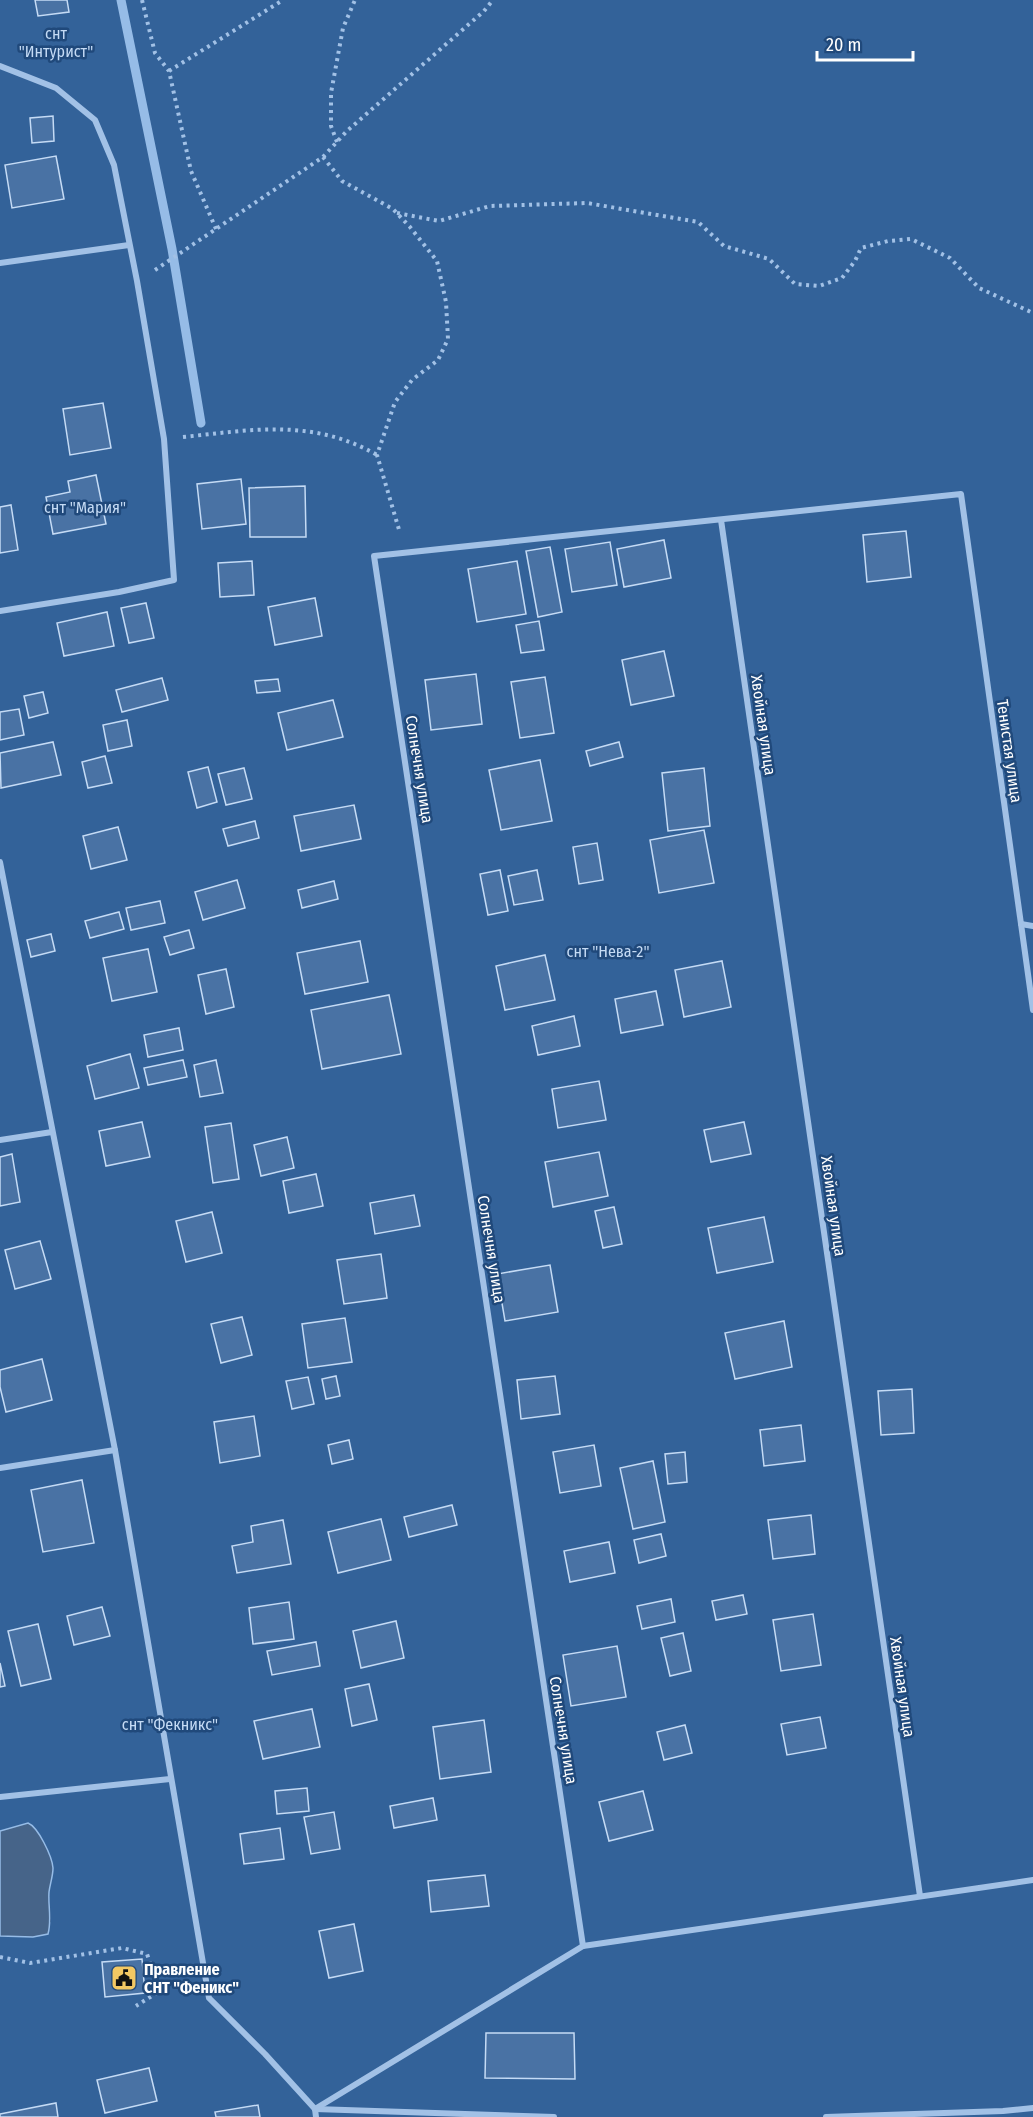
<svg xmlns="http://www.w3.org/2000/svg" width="1033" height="2117" viewBox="0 0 1033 2117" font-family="'Fira Sans Condensed',sans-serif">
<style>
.green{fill:#336299}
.water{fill:#466489;stroke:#96bce7;stroke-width:1.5}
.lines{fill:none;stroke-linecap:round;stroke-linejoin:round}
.stream{stroke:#96bce7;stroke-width:9}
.building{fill:#4972a4;stroke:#c5dbf5;stroke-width:1.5}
.path{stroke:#a2c1e6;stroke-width:4;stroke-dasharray:3 4.5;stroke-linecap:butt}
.street{stroke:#a2c1e6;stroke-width:6}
.labels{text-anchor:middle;stroke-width:5;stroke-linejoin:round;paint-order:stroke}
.park-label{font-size:16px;fill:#c5dbf5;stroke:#20497b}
.street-label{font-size:16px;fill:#fff;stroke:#20497b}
.poi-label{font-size:16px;font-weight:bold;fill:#fff;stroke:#20497b;text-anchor:start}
</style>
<rect width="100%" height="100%" fill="#20497b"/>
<polygon class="green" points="0,0 1033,0 1033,2117 0,2117 0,1936 6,1937 51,1922 49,1892 53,1867 28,1823 0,1831"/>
<path class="water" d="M28,1823C38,1827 52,1856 53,1868C53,1876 50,1884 49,1892C48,1907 52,1919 48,1934L33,1937L0,1936V1831Z"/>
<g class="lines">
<polyline class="stream" points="121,0 172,249 201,423"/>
</g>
<g class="building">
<polygon points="35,0 67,0 69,12 38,16"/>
<polygon points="53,116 54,141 32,143 30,118"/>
<polygon points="56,156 64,199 12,208 5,165"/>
<polygon points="103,403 111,448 70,455 63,409"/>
<polygon points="96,475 106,524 53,534 46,497 70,492 68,481"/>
<polygon points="241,479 246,524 202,529 197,484"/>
<polygon points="305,486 306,537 250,537 249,488"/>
<polygon points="11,505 18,550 0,553 0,507"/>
<polygon points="906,531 911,577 867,582 863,535"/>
<polygon points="664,540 671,578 624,587 617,549"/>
<polygon points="610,542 617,585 572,592 565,549"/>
<polygon points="550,547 562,612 538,617 526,551"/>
<polygon points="252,561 254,595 220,597 218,563"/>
<polygon points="517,561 526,614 477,622 468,569"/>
<polygon points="315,598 322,636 275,645 268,607"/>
<polygon points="146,603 154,638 129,643 121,608"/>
<polygon points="107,612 114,646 64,656 57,623"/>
<polygon points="539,621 544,650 521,653 516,625"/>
<polygon points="664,651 674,696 631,705 622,660"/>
<polygon points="476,674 482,724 431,730 425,680"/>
<polygon points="545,677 554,733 520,738 511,682"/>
<polygon points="162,678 168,700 122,712 116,690"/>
<polygon points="278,679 280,691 257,693 255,681"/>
<polygon points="43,692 48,713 29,718 24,696"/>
<polygon points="333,700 343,737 287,750 278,713"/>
<polygon points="19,709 24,735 0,740 0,712"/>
<polygon points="127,720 132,746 108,751 103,725"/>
<polygon points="53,742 61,775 1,788 0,753"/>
<polygon points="619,742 623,757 590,766 586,751"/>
<polygon points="105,756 112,783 88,788 82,762"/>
<polygon points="540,760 552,821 501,830 489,770"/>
<polygon points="208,767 217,802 197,808 188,772"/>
<polygon points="244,768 252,799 226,805 218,774"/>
<polygon points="704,768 710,826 668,831 662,773"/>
<polygon points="354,805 361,839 301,851 294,816"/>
<polygon points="255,821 259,838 228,846 223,829"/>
<polygon points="118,827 127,860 91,869 83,836"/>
<polygon points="704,830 714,883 659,893 650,840"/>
<polygon points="597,843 603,880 579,884 573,847"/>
<polygon points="500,870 508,911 488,915 480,874"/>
<polygon points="537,870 543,900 514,905 508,876"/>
<polygon points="237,880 245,908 203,920 195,892"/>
<polygon points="334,881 338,899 302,908 298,890"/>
<polygon points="160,901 165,923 131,930 126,908"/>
<polygon points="119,912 124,929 90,938 85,921"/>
<polygon points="189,930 194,948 170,955 164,937"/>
<polygon points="51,934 55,951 31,957 27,940"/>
<polygon points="360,941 368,982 305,994 297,953"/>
<polygon points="148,949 157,992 112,1001 103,958"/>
<polygon points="545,955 555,1000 505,1010 496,966"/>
<polygon points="722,961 731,1007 684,1017 675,970"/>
<polygon points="226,969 234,1007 206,1014 198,975"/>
<polygon points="656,991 663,1025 621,1033 615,999"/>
<polygon points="389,995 401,1054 322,1069 311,1010"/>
<polygon points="574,1016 580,1046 538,1055 532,1026"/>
<polygon points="179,1028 183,1050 148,1057 144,1035"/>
<polygon points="130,1054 139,1088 95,1099 87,1066"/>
<polygon points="183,1060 187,1077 148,1085 144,1068"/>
<polygon points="216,1060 223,1093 200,1097 194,1065"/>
<polygon points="599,1081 606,1120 558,1128 552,1089"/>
<polygon points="142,1122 150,1157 106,1166 99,1131"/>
<polygon points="744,1122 751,1154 711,1162 704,1130"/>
<polygon points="231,1123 239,1179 213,1183 205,1127"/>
<polygon points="287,1137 294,1168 261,1176 254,1145"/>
<polygon points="599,1152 608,1196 553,1207 545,1162"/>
<polygon points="12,1154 20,1202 0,1206 0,1157"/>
<polygon points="316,1174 323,1206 289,1213 283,1181"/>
<polygon points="414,1195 420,1226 375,1234 370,1203"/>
<polygon points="614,1207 622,1244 603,1248 595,1211"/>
<polygon points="212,1212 222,1253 186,1262 176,1221"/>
<polygon points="764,1217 773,1262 717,1273 708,1228"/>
<polygon points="40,1241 51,1279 15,1289 5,1250"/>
<polygon points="381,1254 387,1298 344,1304 337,1260"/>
<polygon points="550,1265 558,1312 505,1321 497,1274"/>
<polygon points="242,1317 252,1355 221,1363 211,1324"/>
<polygon points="345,1318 352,1362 308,1368 302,1324"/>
<polygon points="784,1321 792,1367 735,1379 725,1333"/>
<polygon points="42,1359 52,1400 6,1412 0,1387 0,1370"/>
<polygon points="336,1376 340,1396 326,1399 322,1379"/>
<polygon points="555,1376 560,1414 521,1419 517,1380"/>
<polygon points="308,1377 314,1404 292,1409 286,1381"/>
<polygon points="912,1389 914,1433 881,1435 878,1391"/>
<polygon points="254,1416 260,1456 220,1463 214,1422"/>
<polygon points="801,1425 805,1461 764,1466 760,1430"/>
<polygon points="349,1440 353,1459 332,1464 328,1445"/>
<polygon points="594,1445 601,1486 560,1493 553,1452"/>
<polygon points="685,1452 687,1482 668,1484 665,1454"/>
<polygon points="653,1461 665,1522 633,1529 620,1468"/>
<polygon points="82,1480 94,1543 43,1552 31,1490"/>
<polygon points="452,1505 457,1525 409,1537 404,1517"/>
<polygon points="811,1515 815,1554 773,1559 768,1520"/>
<polygon points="381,1519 391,1560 338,1573 328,1532"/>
<polygon points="283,1520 291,1564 237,1573 232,1546 253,1542 251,1526"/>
<polygon points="661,1534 666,1556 639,1563 634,1540"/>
<polygon points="609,1542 615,1573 570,1582 564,1551"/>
<polygon points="743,1595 747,1614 716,1620 712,1601"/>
<polygon points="671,1599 675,1622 642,1629 637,1606"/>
<polygon points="289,1602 294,1639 253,1644 249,1608"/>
<polygon points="102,1607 110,1636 74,1645 67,1616"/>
<polygon points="813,1614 821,1665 781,1671 773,1620"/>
<polygon points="396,1621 404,1658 361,1668 353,1631"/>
<polygon points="38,1624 51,1679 21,1686 8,1631"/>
<polygon points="683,1633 691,1671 670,1676 661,1638"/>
<polygon points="316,1642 320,1666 272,1675 267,1651"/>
<polygon points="617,1646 626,1697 571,1706 563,1655"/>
<polygon points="0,1663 5,1686 0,1687"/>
<polygon points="369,1684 377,1720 352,1726 345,1689"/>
<polygon points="312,1709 320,1747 263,1759 254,1721"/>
<polygon points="820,1717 826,1748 787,1755 781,1724"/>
<polygon points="484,1720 491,1772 440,1779 433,1727"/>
<polygon points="685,1725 692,1753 664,1760 657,1732"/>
<polygon points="307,1788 309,1811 277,1814 275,1791"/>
<polygon points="643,1791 653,1830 609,1841 599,1802"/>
<polygon points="433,1798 437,1820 394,1828 390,1806"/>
<polygon points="334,1812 340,1849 311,1854 304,1817"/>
<polygon points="280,1828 284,1859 244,1864 240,1834"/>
<polygon points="485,1875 489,1906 431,1912 428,1881"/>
<polygon points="354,1924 363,1971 329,1978 319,1931"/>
<polygon points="142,1959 145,1993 105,1997 102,1962"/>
<polygon points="486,2033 574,2033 575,2079 485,2078"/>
<polygon points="149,2068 157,2101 105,2113 97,2080"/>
<polygon points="56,2103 58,2117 0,2117 0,2114"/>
<polygon points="258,2105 260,2117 216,2117 215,2112"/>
</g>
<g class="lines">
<g class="path">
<polyline points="142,0 155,53 169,71 191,171 216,229"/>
<polyline points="169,71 283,0"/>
<polyline points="337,142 331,126 331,93 343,28 355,0"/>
<polyline points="323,157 342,181 393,209 410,227 437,261 446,302 448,339 438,360 412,380 395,402 377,455 400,533"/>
<polyline points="397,213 439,221 490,206 587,203 698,222 724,246 769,259 795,284 819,286 842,278 855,261 861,248 888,241 911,239 950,258 979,288 1033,313"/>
<polyline points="155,270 323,157 347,131 484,11 493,0"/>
<path d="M183,437C251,430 313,418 377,455"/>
<polyline points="0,1957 30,1963 122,1948 147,1954 155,1977 163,1989 136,2006"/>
</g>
<g class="street">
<polyline points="0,66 56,88 95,120 114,165 137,281 164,439 174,580 119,592 0,611"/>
<polyline points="0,263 129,245"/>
<polyline points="721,520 920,1896"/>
<polyline points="0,862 115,1450 209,1998 265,2054 315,2109 316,2117"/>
<polyline points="1021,924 1033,926"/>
<polyline points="0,1140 52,1132"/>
<polyline points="0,1468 115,1450"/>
<polyline points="0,1797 170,1779"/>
<polyline points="583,1946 374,556 961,494 1033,1010"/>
<polyline points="315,2109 583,1946 1033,1880"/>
<polyline points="315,2109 554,2117"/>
<polyline points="826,2117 1003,2111 1033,2108"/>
</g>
</g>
<defs>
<g id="civic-square" transform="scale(1.35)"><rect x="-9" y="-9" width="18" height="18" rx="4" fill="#f3c863" stroke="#20497b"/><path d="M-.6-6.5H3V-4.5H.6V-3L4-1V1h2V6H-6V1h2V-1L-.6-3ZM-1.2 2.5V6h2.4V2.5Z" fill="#111"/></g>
</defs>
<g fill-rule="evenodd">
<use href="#civic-square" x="124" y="1978"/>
</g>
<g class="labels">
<g class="park-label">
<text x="56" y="39">снт<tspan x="56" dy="18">"Интурист"</tspan></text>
<text x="85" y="513">снт "Мария"</text>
<text x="608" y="957">снт "Нева-2"</text>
<text x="170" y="1730">снт "Фекникс"</text>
</g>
<g class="street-label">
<text transform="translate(764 725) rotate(82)" y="6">Хвойная улица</text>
<text transform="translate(1010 751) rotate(82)" y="6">Тенистая улица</text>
<text transform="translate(420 769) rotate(81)" y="6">Солнечня улица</text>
<text transform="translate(834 1206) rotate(82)" y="6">Хвойная улица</text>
<text transform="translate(492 1249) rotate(81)" y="6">Солнечня улица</text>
<text transform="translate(903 1687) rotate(82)" y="6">Хвойная улица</text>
<text transform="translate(564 1730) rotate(81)" y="6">Солнечня улица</text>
</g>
<g class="poi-label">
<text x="144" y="1975">Правление<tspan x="144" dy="18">СНТ "Феникс"</tspan></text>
</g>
</g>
<path d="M817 51v9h96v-9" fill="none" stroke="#ffffff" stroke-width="3"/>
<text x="826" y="51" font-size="18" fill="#ffffff" stroke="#20497b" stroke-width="4.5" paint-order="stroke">20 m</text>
</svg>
